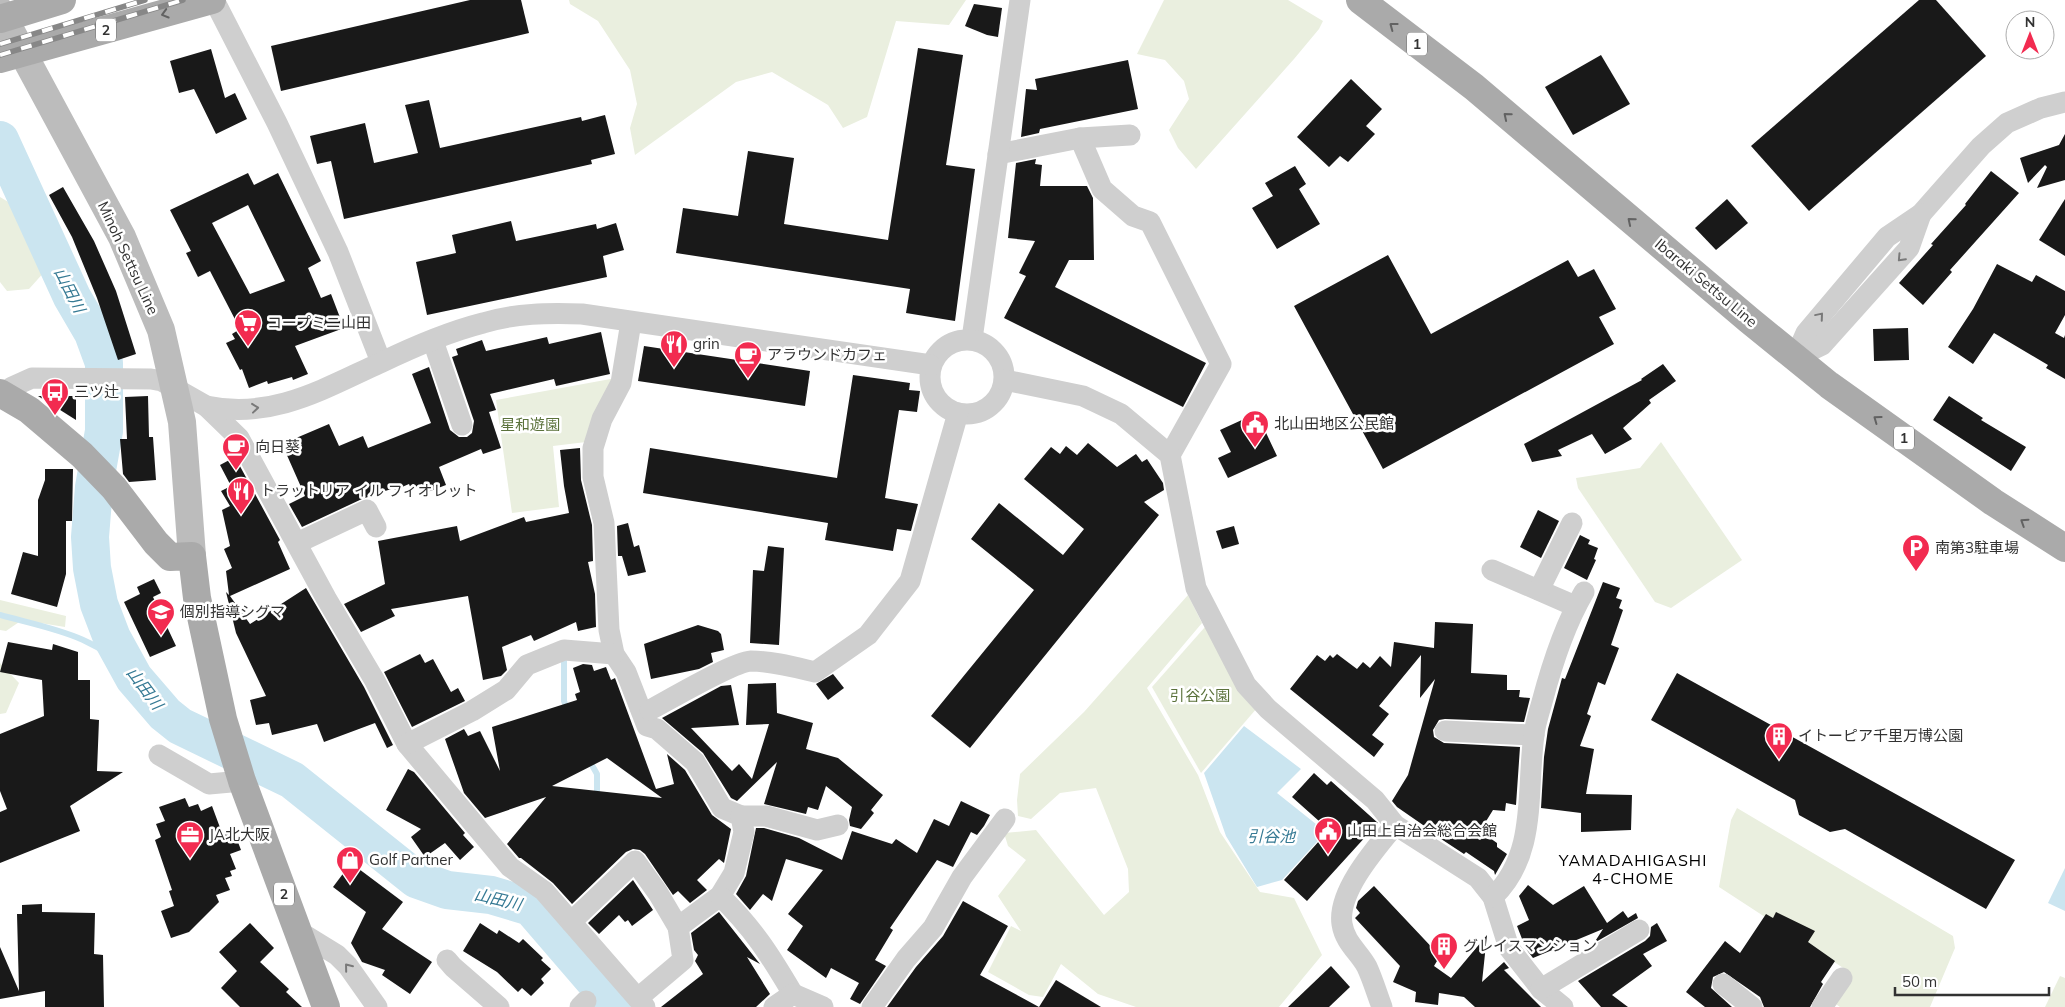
<svg xmlns="http://www.w3.org/2000/svg" width="2065" height="1007" viewBox="0 0 2065 1007" font-family="Mulish,'Noto Sans JP',sans-serif">
<style>
.green{fill:#eaefdf}
.water{fill:#cbe5f0}
.lines{fill:none;stroke-linecap:round;stroke-linejoin:round}
.stream{stroke:#cbe5f0;stroke-width:6}
.river{stroke:#cbe5f0;stroke-width:38}
.building{fill:#191919;fill-rule:evenodd}
.street{stroke:#cfcfcf;stroke-width:21}
.secondary{stroke:#bcbcbc;stroke-width:28}
.primary{stroke:#aaa;stroke-width:28}
.rail-casing{stroke:#878787;stroke-width:5.5}
.rail{stroke:#fff;stroke-width:4;stroke-dasharray:11;stroke-linecap:butt}
.primary-bridge{stroke:#aaa;stroke-width:28}
.oneway{stroke:#626262}
.oneway2{stroke:#797979}
.labels{text-anchor:middle;stroke-width:5;stroke-linejoin:round;paint-order:stroke}
.shield{fill:#fff;stroke:#707070;stroke-width:1}
.shield-label{font-size:14px;font-weight:bold;fill:#323232}
.street-label{font-size:15px;fill:#323232;stroke:#fff}
.poi-label{font-size:15px;fill:#323232;stroke:#fff;text-anchor:start}
.park-label{font-size:15px;fill:#5b723b;stroke:#fff}
.water-label{font-size:16px;font-style:italic;fill:#367a94;stroke:#fff}
.neighbourhood-label{font-size:16px;letter-spacing:1px;fill:#000;stroke:#fff}
</style>
<rect width="100%" height="100%" fill="#fff"/>
<g class="green">
<polygon points="569,0 966,0 949,25 896,21 867,117 843,128 828,105 772,72 736,82 635,155 630,128 637,104 630,70 598,21 570,4"/>
<polygon points="1164,0 1288,0 1323,21 1319,29 1294,59 1196,169 1178,148 1169,130 1189,99 1184,81 1165,60 1137,54"/>
<polygon points="0,197 25,212 33,231 29,242 46,270 29,289 7,291 0,282"/>
<polygon points="616,378 586,442 553,446 559,507 512,513 496,400"/>
<polygon points="1661,442 1742,560 1671,608 1655,602 1578,488 1576,478 1640,468"/>
<polygon points="1188,595 1202,623 1147,688 1198,775 1220,832 1260,892 1294,898 1322,955 1279,1007 1136,1007 1098,994 1061,964 1043,997 1029,995 988,972 1011,926 1021,931 998,896 1026,860 1008,846 1004,833 1036,830 1104,915 1129,892 1128,869 1096,788 1060,793 1031,819 1018,816 1017,800 1020,774 1084,712"/>
<polygon points="0,600 66,616 65,627 22,620 6,631 0,630"/>
<polygon points="1205,627 1257,708 1201,773 1152,687"/>
<polygon points="0,663 19,683 6,713 0,714"/>
<polygon points="1737,808 1953,936 1955,948 1930,1007 1840,1007 1833,1002 1851,973 1719,887 1731,820"/>
<polygon points="2060,976 2065,978 2065,1007 2045,1007"/>
</g>
<g class="water">
<polygon points="1244,726 1301,769 1277,793 1326,832 1282,880 1257,887 1226,836 1204,773"/>
<polygon points="2065,868 2065,911 2048,903"/>
</g>
<g class="lines">
<g class="stream">
<path d="M0,615C51,629 98,635 134,678"/>
<polyline points="564,661 564,701 568,712"/>
<polyline points="589,760 597,774 597,798"/>
</g>
<polyline class="river" points="0,140 72,297 93,333 104,363 104,431 94,487 90,537 92,568 99,604 112,638 134,678 165,714 180,726 292,780 416,879 447,890 491,895 531,907 617,1007"/>
</g>
<g class="building">
<polygon points="470,0 521,0 529,33 281,91 271,46"/>
<polygon points="1919,0 1936,0 1986,56 1809,211 1751,146"/>
<polygon points="974,4 1002,8 998,37 987,35 965,26"/>
<polygon points="918,48 963,55 946,165 975,169 955,321 906,313 910,289 676,253 683,208 738,216 748,151 794,158 784,224 888,240"/>
<polygon points="211,49 225,98 235,93 247,119 216,134 194,89 179,93 170,61"/>
<polygon points="1601,55 1630,104 1573,135 1545,87"/>
<polygon points="1128,60 1138,109 1040,129 1039,133 1021,137 1026,89 1037,90 1035,79"/>
<polygon points="1351,79 1382,109 1366,126 1375,134 1348,162 1340,156 1329,167 1297,137"/>
<polygon points="429,100 440,148 581,117 582,121 605,115 615,154 591,160 592,164 344,219 331,161 317,164 310,136 365,123 374,163 418,153 405,105"/>
<polygon points="2065,134 2065,180 2037,188 2047,167 2045,165 2028,183 2020,158 2059,145"/>
<polygon points="1036,159 1035,164 1042,165 1040,186 1087,186 1093,198 1094,260 1069,260 1055,287 1206,363 1183,407 1004,318 1026,276 1019,273 1035,241 1008,238 1016,163"/>
<polygon points="1295,166 1306,184 1299,189 1320,224 1277,249 1252,208 1273,196 1265,183"/>
<polygon points="1991,171 2019,193 1950,270 1952,272 1923,305 1899,283 1933,245 1931,244 1966,205 1965,204"/>
<path d="M248,173L254,185L278,173L321,261L308,268L321,298L331,294L344,328L295,346L308,374L293,380L292,377L268,384L267,381L249,388L242,369L240,370L226,343L235,339L232,334L240,329L210,271L198,277L186,253L191,251L170,210ZM248,205L285,281L250,294L212,223Z"/>
<polygon points="63,187 94,241 116,291 136,354 118,360 97,298 72,237 49,195"/>
<polygon points="1727,199 1748,223 1716,250 1695,228"/>
<polygon points="2065,199 2065,256 2039,240"/>
<polygon points="511,221 516,241 596,224 597,229 616,223 624,250 603,256 607,277 427,315 416,262 456,253 452,235"/>
<polygon points="1388,255 1431,334 1568,260 1578,277 1594,269 1616,309 1599,317 1614,344 1383,469 1294,306"/>
<polygon points="1997,264 2032,282 2036,275 2065,291 2065,315 2055,333 2064,338 2065,335 2065,379 2046,368 2048,365 1994,333 1973,364 1948,347 1973,309"/>
<polygon points="1908,328 1909,360 1874,361 1873,329"/>
<polygon points="601,332 610,374 556,386 554,379 490,394 496,410 489,412 501,448 483,454 481,449 439,467 446,485 425,493 422,484 411,489 409,484 395,490 394,488 362,499 302,527 289,504 305,496 282,444 329,424 339,446 363,436 368,448 431,423 412,374 429,367 450,430 459,437 467,437 472,433 474,421 452,357 458,355 456,349 482,340 486,351 547,337 549,344"/>
<polygon points="644,346 810,371 805,406 638,381"/>
<polygon points="1663,364 1676,381 1649,400 1651,403 1623,428 1632,439 1605,454 1592,434 1558,450 1562,456 1532,462 1524,444 1642,380 1641,379"/>
<polygon points="853,375 910,383 909,390 920,391 917,412 899,410 885,498 918,504 911,531 897,529 893,551 825,540 828,523 643,493 650,448 837,478"/>
<polygon points="38,396 76,396 76,420"/>
<polygon points="148,396 149,437 153,437 156,480 129,482 123,474 120,439 127,439 125,397"/>
<polygon points="1949,396 1983,418 1981,420 2026,447 2011,471 1933,420"/>
<polygon points="1244,419 1248,427 1261,422 1277,456 1228,478 1218,458 1231,452 1220,430"/>
<polygon points="1088,443 1117,467 1136,454 1142,462 1147,459 1163,483 1164,490 1144,502 1159,515 970,748 931,716 1034,590 971,539 999,503 1063,555 1084,529 1024,479 1051,447 1060,454 1066,446 1077,455"/>
<polygon points="580,448 581,480 592,525 593,561 588,562 595,594 596,627 578,631 576,622 534,641 531,635 502,647 507,670 501,676 483,680 468,596 391,609 395,616 361,632 344,604 385,584 378,541 457,526 460,541 524,517 526,522 569,513 564,486 560,450"/>
<polygon points="235,457 280,540 278,542 290,569 230,596 250,624 306,588 364,687 393,745 387,748 375,723 324,742 317,724 272,735 269,723 256,725 250,700 266,696 236,633 226,592 229,595 226,571 232,568 224,549 230,546 222,510 230,506 221,491 231,486 220,465"/>
<polygon points="45,469 73,469 72,521 66,521 66,574 57,607 11,594 23,552 38,556 38,500 45,480"/>
<polygon points="1538,510 1559,521 1541,558 1520,547"/>
<polygon points="628,523 634,547 639,545 646,572 628,576 622,556 618,556 617,526"/>
<polygon points="1234,526 1239,544 1222,549 1216,531"/>
<polygon points="1580,535 1590,540 1588,544 1598,548 1594,559 1596,560 1587,580 1564,568"/>
<polygon points="768,546 784,548 779,645 750,643 753,570 764,571"/>
<polygon points="154,579 161,593 153,597 176,646 150,657 124,602 140,594 137,587"/>
<polygon points="1603,582 1620,588 1616,598 1622,600 1619,608 1623,610 1611,645 1619,648 1605,685 1598,682 1587,714 1591,716 1580,746 1594,749 1586,794 1632,795 1631,830 1581,832 1581,813 1541,808 1544,757 1548,729 1562,678 1565,679"/>
<polygon points="1435,622 1473,624 1471,673 1507,675 1507,690 1520,690 1519,697 1530,698 1524,722 1445,719 1439,720 1433,730 1434,737 1444,743 1520,747 1516,805 1506,803 1505,811 1493,810 1480,831 1497,843 1497,847 1507,854 1495,875 1494,871 1466,852 1464,854 1435,835 1436,834 1397,807 1392,801 1408,775 1435,679 1420,698 1421,655 1379,706 1389,714 1372,735 1384,744 1374,757 1290,689 1317,655 1325,661 1330,655 1333,658 1337,654 1357,669 1363,662 1370,668 1380,656 1391,667 1394,642 1434,648"/>
<polygon points="698,625 718,631 721,634 724,650 711,653 713,662 699,669 651,679 644,644"/>
<polygon points="8,642 52,650 53,644 78,652 78,680 90,680 90,719 99,720 97,771 123,772 70,806 80,831 0,863 0,812 7,809 0,791 0,734 44,716 42,680 0,672"/>
<polygon points="420,654 425,663 433,659 451,692 458,688 465,701 412,727 384,672"/>
<path d="M583,664L592,665L594,671L606,667L611,680L615,678L656,789L674,784L667,754L685,770L712,815L731,829L724,863L719,859L697,880L707,890L690,903L678,891L673,895L645,854L640,850L633,849L626,852L572,904L553,883L521,858H519L507,844L546,797L485,818L464,793L445,739L464,729L468,736L480,731L500,771L492,727L577,700L575,694L580,692L573,668ZM607,758L658,795L662,798L552,786Z"/>
<polygon points="1677,673 2015,860 1986,909 1845,829 1830,832 1799,815 1795,800 1651,720"/>
<polygon points="833,674 844,688 828,700 816,684"/>
<polygon points="776,683 777,713 813,723 806,749 838,758 883,795 871,810 874,813 861,829 850,826 849,820 852,807 826,786 818,810 808,807 806,814 764,804 777,762 737,801 731,798 703,753 662,718 721,686 731,685 739,725 691,728 732,771 739,764 752,779 769,724 746,725 748,684"/>
<polygon points="408,769 414,772 465,833 463,835 474,847 460,860 445,843 425,857 411,837 421,829 386,810"/>
<polygon points="1314,773 1327,785 1331,781 1378,823 1307,901 1284,880 1329,830 1292,797"/>
<polygon points="185,798 189,807 198,804 201,811 212,806 222,833 233,829 241,850 230,854 236,869 230,871 232,876 225,878 230,890 216,895 219,902 189,932 171,938 161,911 174,906 169,891 172,890 155,840 161,837 156,824 165,821 159,807"/>
<polygon points="961,801 990,815 984,826 977,835 971,832 953,867 937,860 890,928 893,930 875,960 886,966 860,1004 850,999 859,983 831,968 826,978 787,950 803,926 788,914 823,870 786,859 772,901 763,894 750,910 736,894 746,876 756,828 764,828 799,838 842,860 852,831 892,844 896,839 917,853 934,819 949,826"/>
<polygon points="351,863 403,902 382,929 432,962 410,994 382,975 385,970 362,962 351,943 366,912 333,887"/>
<polygon points="633,880 653,910 632,926 628,920 625,922 619,915 599,934 588,923"/>
<polygon points="1528,885 1553,905 1584,886 1607,923 1623,911 1628,918 1636,913 1638,918 1594,943 1603,929 1533,958 1523,945 1524,944 1517,926 1529,920 1519,896"/>
<polygon points="1374,886 1440,956 1434,966 1451,978 1487,935 1482,982 1504,962 1509,968 1504,970 1541,1007 1475,1007 1464,997 1439,993 1438,1005 1415,1002 1416,992 1393,982 1400,966 1355,918 1360,913 1356,908 1358,901"/>
<polygon points="963,901 1008,926 980,975 1039,1007 887,1007 916,967 943,936"/>
<polygon points="42,904 42,912 95,913 94,954 103,955 104,1007 45,1007 45,991 0,999 0,947 19,991 17,914 22,914 22,905"/>
<polygon points="719,912 760,964 747,957 770,994 756,1007 661,1007 703,974 695,961 698,955 694,950 691,933"/>
<polygon points="1776,912 1815,931 1808,942 1835,961 1821,982 1823,984 1810,1007 1764,1007 1760,997 1724,972 1713,977 1711,988 1732,1007 1705,1007 1686,992 1725,941 1740,953 1766,914 1773,918"/>
<polygon points="250,923 274,948 260,962 289,989 286,992 302,1007 240,1007 221,988 237,971 219,952"/>
<polygon points="480,923 497,934 499,930 519,943 523,939 543,958 541,960 551,969 541,979 544,983 531,996 522,988 518,992 497,972 463,951"/>
<polygon points="1657,923 1667,941 1643,954 1652,966 1612,995 1628,1007 1601,1007 1578,981 1645,941 1650,936 1651,927"/>
<polygon points="1331,966 1350,987 1329,1007 1288,1007"/>
<polygon points="1056,980 1101,1007 1039,1007"/>
</g>
<g class="lines">
<g class="street">
<polyline points="214,0 277,123 338,252 381,362"/>
<polyline points="1080,138 1102,189 1133,216 1150,222 1221,364 1170,455"/>
<polyline points="998,154 1080,138 1130,135"/>
<polyline points="631,322 621,383 602,419 593,448 593,477 604,523 609,630 614,654 626,672 647,726 657,729 695,762 722,808 741,816 744,832 734,873 720,896 678,927"/>
<polyline points="972,339 1020,0"/>
<circle cx="967" cy="377" r="37"/>
<polyline points="433,341 462,425"/>
<polyline points="1795,358 1806,333 1887,237 1921,214 1981,146 2007,123 2041,108 2065,102"/>
<polyline points="1795,358 1822,345 1909,248 1921,214"/>
<polyline points="1005,380 1083,396 1121,414 1170,455 1196,588 1246,685 1268,709 1375,800 1395,825 1478,878 1493,897 1509,948 1541,989 1563,1007"/>
<polyline points="4,394 12,387 32,378 151,379 162,381 206,406 239,438 326,598 375,681 407,744 510,867 544,891 645,1007"/>
<path d="M206,406C272,420 323,389 380,363C413,347 448,332 483,323C515,313 548,313 582,314L931,365"/>
<polyline points="297,543 367,510 376,527"/>
<polyline points="1492,570 1575,606"/>
<polyline points="1539,590 1572,523"/>
<path d="M650,710C669,700 733,662 751,661C772,661 794,667 815,672L868,635L910,581L958,413"/>
<polyline points="1445,731 1534,735"/>
<polyline points="407,744 472,711 506,690 527,665 564,650 614,654"/>
<polyline points="159,755 209,784 242,781"/>
<polyline points="741,816 766,816 817,830 838,825"/>
<path d="M720,896C753,928 770,955 793,994"/>
<path d="M1493,897C1538,854 1526,791 1534,735C1535,724 1539,713 1542,702C1552,664 1564,626 1584,592"/>
<polyline points="571,922 635,861 658,893 678,927 683,960 638,998"/>
<polyline points="298,931 337,955 348,966 377,1007"/>
<polyline points="447,960 453,967 499,1007"/>
<polyline points="1723,984 1752,1007"/>
<polyline points="1541,989 1639,930"/>
<polyline points="580,1007 586,1001"/>
<polyline points="774,1007 793,994 823,1007"/>
<polyline points="872,1007 906,959 933,928 962,877 1005,819"/>
<path d="M1382,1007C1377,994 1373,980 1367,967C1359,952 1345,943 1342,924C1337,892 1376,848 1395,825"/>
<polyline points="1822,1007 1842,978"/>
</g>
<polyline class="secondary" points="0,11 122,237 161,330 182,422 192,556"/>
<g class="primary">
<polyline points="1360,0 1474,87 1749,320 1829,385 1993,502 2065,548"/>
<polyline points="0,59 212,0"/>
<polyline points="0,393 29,410 82,455 114,488 156,543 170,557 192,556 197,598 223,719 242,781 326,1007"/>
</g>
<g class="rail-casing">
<g id="rail">
<polyline points="0,44 145,0"/>
<polyline points="0,55 183,0"/>
</g>
</g>
<use href="#rail" class="rail"/>
<polyline class="primary-bridge" points="0,19 62,0"/>
</g>
<defs><path id="oneway-chevron" d="M-2-3.5L2.5 0L-2 3.5" fill="none" stroke-width="1.6" stroke-linecap="round" stroke-linejoin="round" transform="scale(1.25)"/></defs>
<g class="oneway">
<use href="#oneway-chevron" transform="translate(165 14) rotate(164)"/>
<use href="#oneway-chevron" transform="translate(1393 26) rotate(-143)"/>
<use href="#oneway-chevron" transform="translate(1507 116) rotate(-140)"/>
<use href="#oneway-chevron" transform="translate(1631 221) rotate(-140)"/>
<use href="#oneway-chevron" transform="translate(1877 419) rotate(-144)"/>
<use href="#oneway-chevron" transform="translate(2024 522) rotate(-147)"/>
</g>
<g class="oneway2">
<use href="#oneway-chevron" transform="translate(1901 258) rotate(133)"/>
<use href="#oneway-chevron" transform="translate(1820 316) rotate(-50)"/>
<use href="#oneway-chevron" transform="translate(255 408) rotate(-6)"/>
<use href="#oneway-chevron" transform="translate(348 967) rotate(-129)"/>
</g>
<defs>
<g id="supermarket-pin" transform="scale(1.4375)"><path d="M0 17L-7.5 6A9.5 9.5 0 1 1 7.5 6Z" fill="#f22b50" stroke="#fff"/><path d="M-6-5.5h2.5l.6 2H6L4.5 2H-2.5L-4.4-4H-6ZM-1.5 3.2a1.3 1.3 0 1 0 .1 0ZM3 3.2a1.3 1.3 0 1 0 .1 0Z" fill="#fff"/></g>
<g id="restaurant-pin" transform="scale(1.4375)"><path d="M0 17L-7.5 6A9.5 9.5 0 1 1 7.5 6Z" fill="#f22b50" stroke="#fff"/><path d="M-5-6h1v4h1v-4h1v4h1v-4h1v5L-1.5 .5V6h-2V.5L-5-1ZM5-6V6H3V1.5H1.5Q1.5-4 5-6Z" fill="#fff"/></g>
<g id="cafe-pin" transform="scale(1.4375)"><path d="M0 17L-7.5 6A9.5 9.5 0 1 1 7.5 6Z" fill="#f22b50" stroke="#fff"/><path d="M-5.5-4.5H6V0H3Q3 3.5 0 3.5H-2.5Q-5.5 3.5-5.5 0ZM3-3.2v2h1.7v-2ZM-6 4.5H4V6H-6Z" fill="#fff"/></g>
<g id="bus-pin" transform="scale(1.4375)"><path d="M0 17L-7.5 6A9.5 9.5 0 1 1 7.5 6Z" fill="#f22b50" stroke="#fff"/><path d="M-5-6H5V4H4V6H2V4H-2V6H-4V4H-5ZM-3.5-4V0h7V-4ZM-3.5 1.2v1.5H-2V1.2ZM2 1.2v1.5H3.5V1.2Z" fill="#fff"/></g>
<g id="civic-pin" transform="scale(1.4375)"><path d="M0 17L-7.5 6A9.5 9.5 0 1 1 7.5 6Z" fill="#f22b50" stroke="#fff"/><path d="M-.6-6.5H3V-4.5H.6V-3L4-1V1h2V6H-6V1h2V-1L-.6-3ZM-1.2 2.5V6h2.4V2.5Z" fill="#fff"/></g>
<g id="parking-pin" transform="scale(1.4375)"><path d="M0 17L-7.5 6A9.5 9.5 0 1 1 7.5 6Z" fill="#f22b50" stroke="#fff"/><path d="M-3.5-5.5H1a3.5 3.5 0 0 1 0 7H-1V5.5H-3.5ZM-1-3.4V-.6H.8a1.4 1.4 0 0 0 0-2.8Z" fill="#fff"/></g>
<g id="school-pin" transform="scale(1.4375)"><path d="M0 17L-7.5 6A9.5 9.5 0 1 1 7.5 6Z" fill="#f22b50" stroke="#fff"/><path d="M0-5L7-2L0 1L-7-2ZM-4 1L0 2.5L4 1V4Q0 6-4 4Z" fill="#fff"/></g>
<g id="building-pin" transform="scale(1.4375)"><path d="M0 17L-7.5 6A9.5 9.5 0 1 1 7.5 6Z" fill="#f22b50" stroke="#fff"/><path d="M-4-6H4V6H1V3H-1V6H-4ZM-2.5-4.3h1.7v1.8h-1.7ZM.8-4.3h1.7v1.8H.8ZM-2.5-1h1.7V.8h-1.7ZM.8-1h1.7V.8H.8Z" fill="#fff"/></g>
<g id="office-pin" transform="scale(1.4375)"><path d="M0 17L-7.5 6A9.5 9.5 0 1 1 7.5 6Z" fill="#f22b50" stroke="#fff"/><path d="M-6-3h4V-5.5h4V-3h4V5H-6ZM-1-4.5V-3h2v-1.5ZM-6 0V1H6V0Z" fill="#fff"/></g>
<g id="shop-pin" transform="scale(1.4375)"><path d="M0 17L-7.5 6A9.5 9.5 0 1 1 7.5 6Z" fill="#f22b50" stroke="#fff"/><path d="M-5-2.5h2.3a2.7 3.5 0 0 1 5.4 0H5L5.5 6h-11ZM-1.5-2.5h3a1.5 2.3 0 0 0-3 0Z" fill="#fff"/></g>
</defs>
<g fill-rule="evenodd">
<use href="#supermarket-pin" x="248" y="323"/>
<use href="#restaurant-pin" x="674" y="344"/>
<use href="#cafe-pin" x="748" y="355"/>
<use href="#bus-pin" x="55" y="392"/>
<use href="#civic-pin" x="1255" y="424"/>
<use href="#cafe-pin" x="236" y="447"/>
<use href="#restaurant-pin" x="241" y="491"/>
<use href="#parking-pin" x="1916" y="548"/>
<use href="#school-pin" x="161" y="612"/>
<use href="#building-pin" x="1779" y="736"/>
<use href="#civic-pin" x="1328" y="831"/>
<use href="#office-pin" x="190" y="835"/>
<use href="#shop-pin" x="350" y="860"/>
<use href="#building-pin" x="1444" y="946"/>
</g>
<g class="labels">
<g class="shield">
<rect x="96" y="18.5" width="20" height="23" rx="4"/>
<rect x="1407" y="32.5" width="20" height="23" rx="4"/>
<rect x="1894" y="426.5" width="20" height="23" rx="4"/>
<rect x="274" y="882.5" width="20" height="23" rx="4"/>
</g>
<g class="shield-label">
<text x="106" y="35">2</text>
<text x="1417" y="49">1</text>
<text x="1904" y="443">1</text>
<text x="284" y="899">2</text>
</g>
<g class="street-label">
<text transform="translate(128 258) rotate(65)" y="5">Minoh Settsu Line</text>
<text transform="translate(1706 283) rotate(40)" y="5">Ibaraki Settsu Line</text>
</g>
<g class="poi-label">
<text x="267" y="328">コープミニ山田</text>
<text x="693" y="349">grin</text>
<text x="767" y="360">アラウンドカフェ</text>
<text x="74" y="397">三ツ辻</text>
<text x="1274" y="429">北山田地区公民館</text>
<text x="255" y="452">向日葵</text>
<text x="260" y="496">トラットリア イル フィオレット</text>
<text x="1935" y="553">南第3駐車場</text>
<text x="180" y="617">個別指導シグマ</text>
<text x="1798" y="741">イトーピア千里万博公園</text>
<text x="1347" y="836">山田上自治会総合会館</text>
<text x="209" y="840">JA北大阪</text>
<text x="369" y="865">Golf Partner</text>
<text x="1463" y="951">グレイスマンション</text>
</g>
<g class="park-label">
<text x="530" y="430">星和遊園</text>
<text x="1200" y="701">引谷公園</text>
</g>
<g class="water-label">
<text transform="translate(70 290) rotate(63)" y="6">山田川</text>
<text transform="translate(145 688) rotate(53)" y="6">山田川</text>
<text x="1271" y="842">引谷池</text>
<text transform="translate(498 899) rotate(13)" y="6">山田川</text>
</g>
<g class="neighbourhood-label">
<text x="1633" y="866">YAMADAHIGASHI<tspan x="1633" dy="18">4-CHOME</tspan></text>
</g>
</g>
<g transform="translate(2030 35)"><circle r="24" fill="#ffffff" stroke="#adadad"/>
<path d="M0-4L9 19L0 12L-9 19Z" fill="#f22b50"/>
<text y="-8" font-size="14" font-weight="bold" text-anchor="middle" fill="#323232">N</text>
</g>
<path d="M1895 987v8h154v-8" fill="none" stroke="#323232" stroke-width="2.5"/>
<text x="1902" y="987" font-size="15" fill="#323232" stroke="#ffffff" stroke-width="4" paint-order="stroke">50 m</text>
</svg>
